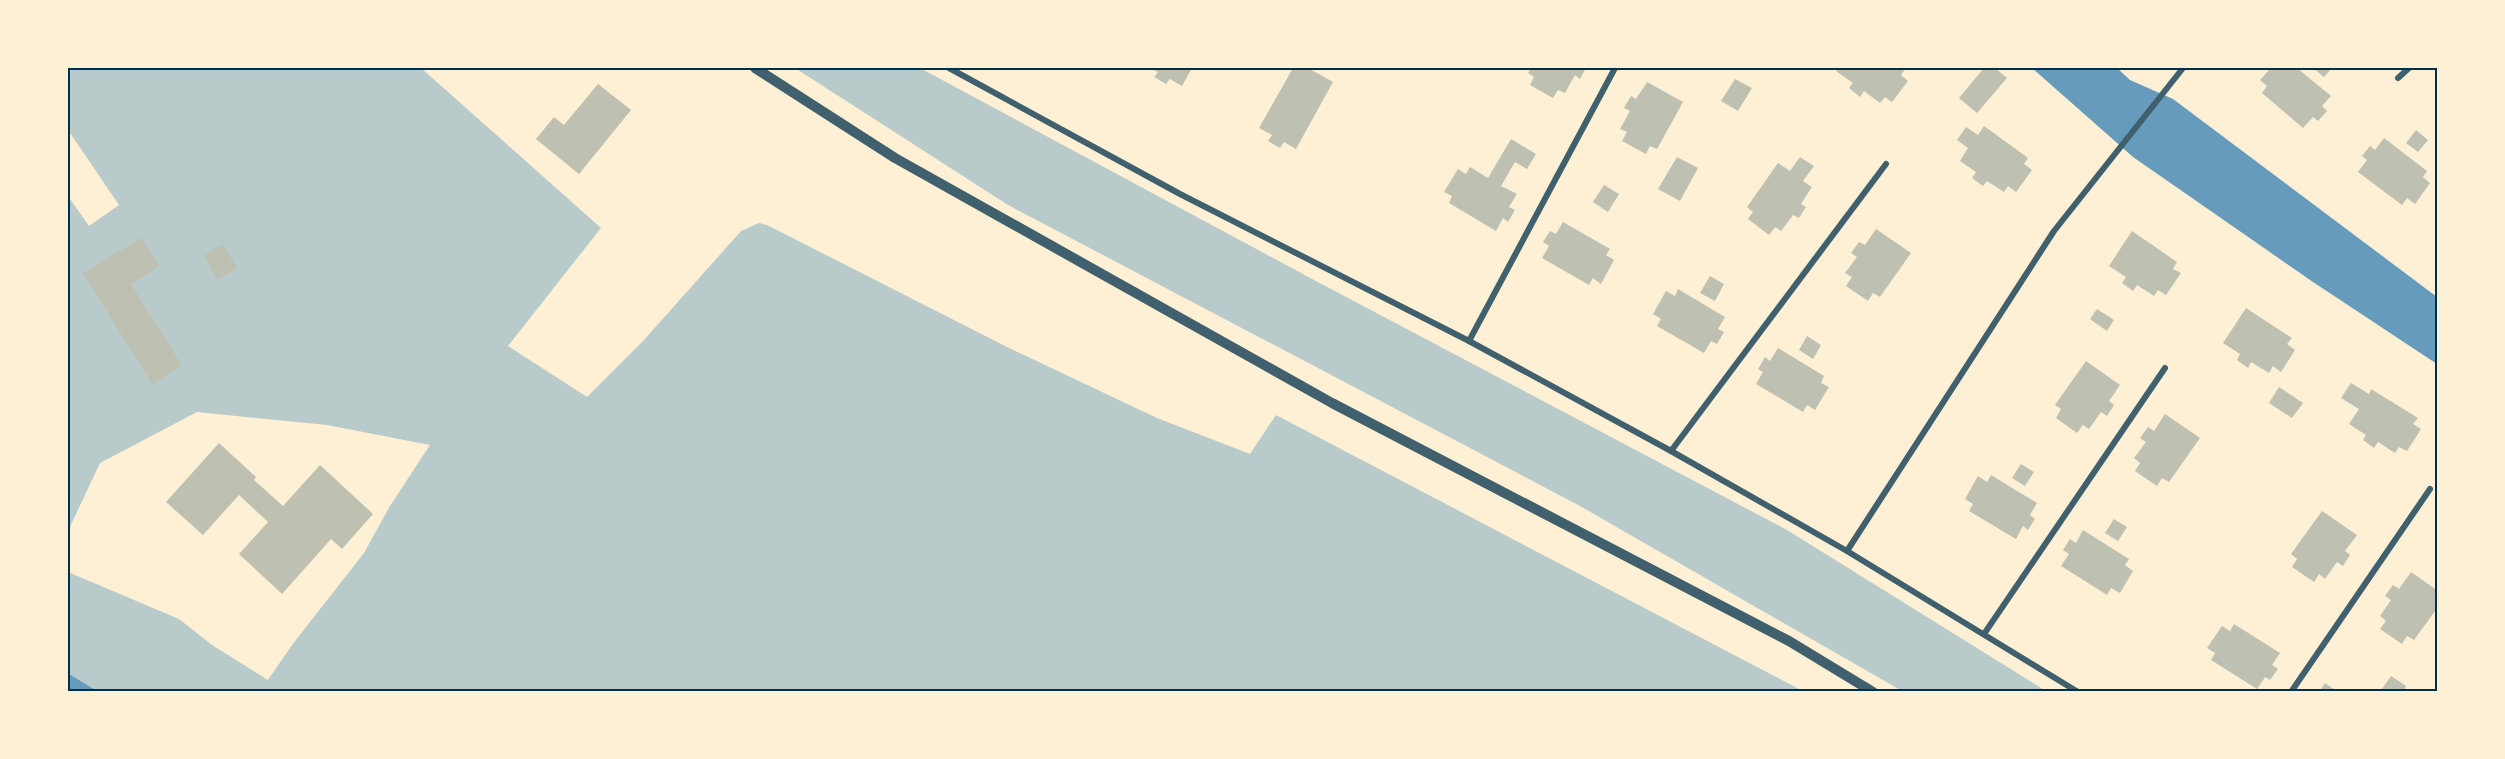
<svg xmlns="http://www.w3.org/2000/svg" width="2505" height="759" viewBox="0 0 2505 759" font-family="Lato,sans-serif">
<style>
.green{fill:#b9caca}
.water{fill:#669bbc}
.building{fill:#bec0b2}
.lines{fill:none;stroke-linecap:round;stroke-linejoin:round}
.minor{stroke:#3f606c;stroke-width:6}
.tertiary{stroke:#3f606c;stroke-width:10}
.neatline{fill:none;stroke:#003049;stroke-width:2}
</style>
<rect width="100%" height="100%" fill="#fdf0d5"/>
<g class="green">
<polygon points="68,68 421,68 601,228 508,346 587,397 644,340 741,231 759,223 767,225 1011,349 1157,418 1250,454 1276,415 1803,691 68,691 68,572 179,619 212,645 268,680 292,645 364,553 390,506 430,445 327,425 197,412 100,463 68,531 68,196 89,226 119,205 68,130"/>
<polygon points="795,68 920,68 1314,280 1787,530 2046,691 1902,691 1580,506 1008,205"/>
</g>
<g class="water">
<polygon points="2032,68 2117,68 2130,80 2173,99 2437,297 2437,364 2313,282 2133,157"/>
<polygon points="68,673 69,674 97,691 68,691"/>
</g>
<g class="building">
<polygon points="1150,68 1192,68 1182,86 1170,79 1166,84 1154,77 1158,72"/>
<polygon points="1293,68 1308,68 1333,82 1296,149 1284,142 1280,148 1268,141 1272,135 1259,128"/>
<polygon points="1531,68 1586,68 1580,79 1575,75 1565,93 1558,90 1553,98 1530,85 1534,77 1528,73"/>
<polygon points="1838,68 1903,68 1905,69 1901,75 1908,81 1892,102 1885,97 1880,103 1864,91 1860,97 1849,88 1853,83 1836,71"/>
<polygon points="1984,68 1995,68 2007,78 1977,113 1959,98"/>
<polygon points="2271,68 2297,68 2331,96 2322,106 2327,111 2318,121 2313,117 2303,128 2262,93 2267,86 2260,80"/>
<polygon points="2313,68 2332,68 2324,77"/>
<polygon points="1735,79 1752,88 1738,111 1721,101"/>
<polygon points="1647,82 1683,102 1657,149 1650,146 1646,154 1622,141 1627,132 1620,129 1630,111 1624,108 1631,96 1636,99"/>
<polygon points="598,84 631,110 579,174 536,139 554,117 564,125"/>
<polygon points="1984,126 2028,158 2024,164 2032,170 2016,192 2008,186 2004,192 1987,181 1983,186 1972,178 1976,172 1960,161 1968,148 1957,140 1966,127 1978,135"/>
<polygon points="2416,130 2428,140 2418,152 2406,143"/>
<polygon points="2384,138 2427,171 2423,177 2430,183 2415,204 2407,198 2402,205 2358,172 2367,160 2362,156 2370,146 2375,150"/>
<polygon points="1511,139 1536,154 1527,169 1515,162 1501,186 1517,194 1509,207 1515,210 1508,222 1503,218 1496,231 1449,203 1452,196 1444,192 1458,169 1466,174 1470,167 1488,178"/>
<polygon points="1677,157 1698,168 1680,201 1658,189"/>
<polygon points="1800,157 1814,166 1803,181 1812,187 1801,204 1806,207 1799,218 1793,215 1781,231 1775,227 1769,235 1748,219 1753,212 1747,207 1778,163 1790,171"/>
<polygon points="1604,185 1619,194 1608,212 1593,202"/>
<polygon points="1563,222 1610,249 1606,255 1614,260 1601,284 1593,278 1589,285 1542,258 1549,246 1543,242 1550,231 1556,234"/>
<polygon points="1876,229 1911,253 1880,297 1873,293 1868,301 1846,286 1852,277 1845,273 1857,257 1851,253 1859,242 1865,245"/>
<polygon points="2132,231 2177,262 2173,269 2181,273 2166,295 2158,290 2154,296 2137,285 2133,291 2122,283 2126,277 2109,266"/>
<polygon points="141,238 159,266 131,284 182,366 153,385 83,273"/>
<polygon points="222,244 237,268 218,280 204,256"/>
<polygon points="1710,276 1724,284 1715,301 1700,293"/>
<polygon points="1678,289 1725,317 1718,329 1724,332 1717,344 1711,341 1704,353 1657,326 1661,319 1653,314 1666,291 1675,296"/>
<polygon points="2246,308 2292,338 2287,344 2295,350 2281,372 2273,366 2269,373 2251,362 2248,368 2237,360 2240,354 2223,343"/>
<polygon points="2097,309 2114,320 2107,331 2090,319"/>
<polygon points="1807,336 1821,345 1813,359 1799,350"/>
<polygon points="1778,348 1824,376 1821,383 1829,387 1815,410 1807,405 1803,412 1756,384 1763,372 1758,369 1765,357 1770,361"/>
<polygon points="2086,361 2120,385 2109,401 2114,405 2107,416 2101,412 2089,429 2083,425 2077,433 2056,418 2061,409 2055,405"/>
<polygon points="2351,383 2369,394 2371,389 2418,418 2413,424 2421,429 2407,451 2399,447 2395,453 2378,442 2374,448 2363,440 2366,435 2349,424 2359,409 2341,398"/>
<polygon points="2279,387 2303,403 2292,418 2269,403"/>
<polygon points="2165,414 2200,438 2169,482 2162,478 2157,486 2135,471 2140,463 2134,458 2146,442 2140,438 2148,427 2154,431"/>
<polygon points="219,443 256,477 254,480 283,506 320,465 373,514 342,549 331,539 282,594 239,554 268,522 239,495 203,535 166,502"/>
<polygon points="2021,464 2034,472 2025,486 2012,478"/>
<polygon points="1991,475 2037,503 2030,515 2035,519 2028,530 2023,526 2016,539 1969,511 1973,504 1965,499 1978,476 1987,482"/>
<polygon points="2322,511 2357,535 2345,551 2350,555 2343,566 2337,562 2325,579 2319,574 2314,582 2292,567 2297,559 2291,554"/>
<polygon points="2114,519 2127,527 2118,541 2105,533"/>
<polygon points="2083,530 2129,559 2125,565 2133,571 2120,593 2111,588 2107,595 2061,566 2069,554 2063,550 2070,539 2076,543"/>
<polygon points="2411,572 2438,591 2438,607 2414,640 2407,636 2402,644 2380,629 2386,621 2380,616 2391,600 2385,596 2393,585 2399,589"/>
<polygon points="2234,624 2280,653 2272,665 2278,669 2270,680 2265,677 2257,689 2211,660 2215,653 2207,648 2222,626 2230,631"/>
<polygon points="2391,676 2406,686 2403,692 2385,692 2382,689"/>
<polygon points="2325,683 2338,692 2319,692"/>
</g>
<g class="lines">
<g class="minor">
<polyline points="949,68 1180,194 1469,341 1671,451 1847,551 2078,692"/>
<polyline points="2398,78 2409,68"/>
<polyline points="1469,341 1615,68"/>
<polyline points="1671,451 1886,164"/>
<polyline points="1847,551 2054,231 2183,68"/>
<polyline points="1984,634 2165,368"/>
<polyline points="2291,692 2430,489"/>
</g>
<polyline class="tertiary" points="755,68 895,158 1332,403 1789,641 1873,692"/>
</g>
<rect width="2505" height="759" fill="none" stroke="#fdf0d5" stroke-width="138"/>
<rect x="69" y="69" width="2367" height="621" class="neatline"/>
</svg>
